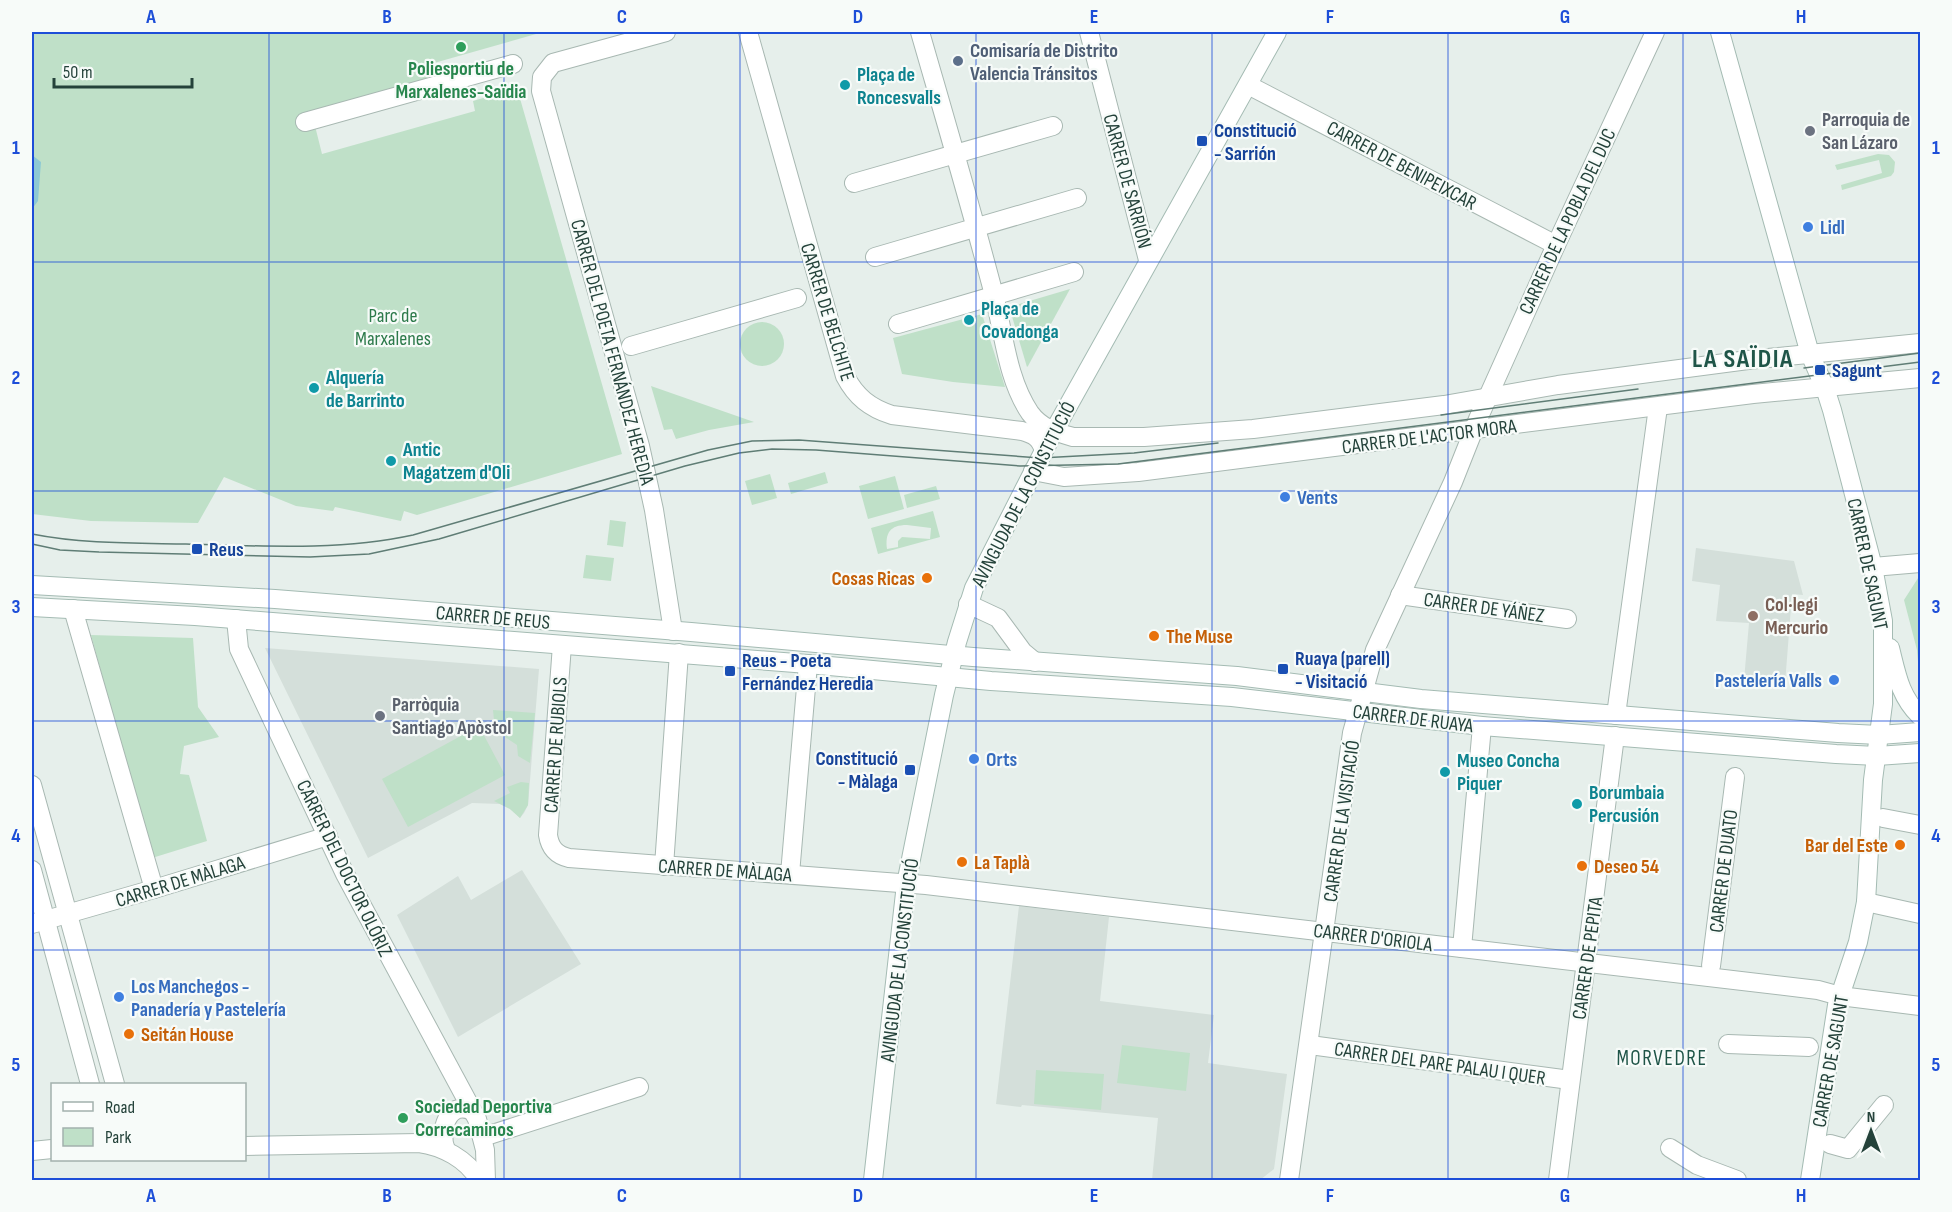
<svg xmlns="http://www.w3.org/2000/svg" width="1952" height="1212" viewBox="0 0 1952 1212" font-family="'Sofia Sans Condensed',sans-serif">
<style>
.built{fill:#d4dfda}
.green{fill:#bfe0c8;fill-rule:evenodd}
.water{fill:#8ec9d4}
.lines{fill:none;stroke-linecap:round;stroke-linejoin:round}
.street-casing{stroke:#a8b8b2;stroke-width:20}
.secondary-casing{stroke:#a4bbb3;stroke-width:20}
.street{stroke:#fff;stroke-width:18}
.secondary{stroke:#fff;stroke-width:18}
.tram{stroke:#5f7d75;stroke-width:1.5}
.grid{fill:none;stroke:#1d4ed8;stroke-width:1.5;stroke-opacity:0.55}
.leisure-dot{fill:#2e9e5b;stroke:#f7fbf9;stroke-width:2}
.service-dot{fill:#5c6f8a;stroke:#f7fbf9;stroke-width:2}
.culture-dot{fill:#0f9aa8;stroke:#f7fbf9;stroke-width:2}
.worship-dot{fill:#6b7280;stroke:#f7fbf9;stroke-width:2}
.transit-dot{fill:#1a4fb4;stroke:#f7fbf9;stroke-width:2}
.shop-dot{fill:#3f7fe0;stroke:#f7fbf9;stroke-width:2}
.food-dot{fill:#e8710a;stroke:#f7fbf9;stroke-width:2}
.education-dot{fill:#8d6e63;stroke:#f7fbf9;stroke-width:2}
.labels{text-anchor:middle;stroke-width:4.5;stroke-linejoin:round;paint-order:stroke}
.service-label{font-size:20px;font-weight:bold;fill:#4e5e75;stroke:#f7fbf9;text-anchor:start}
.leisure-label{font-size:20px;font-weight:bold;fill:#27864d;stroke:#f7fbf9}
.culture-label{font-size:20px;font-weight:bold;fill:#0d838f;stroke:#f7fbf9;text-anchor:start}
.worship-label{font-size:20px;font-weight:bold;fill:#5b616d;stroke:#f7fbf9;text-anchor:start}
.transit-label{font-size:20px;font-weight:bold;fill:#164399;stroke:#f7fbf9;text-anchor:start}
.street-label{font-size:20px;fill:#24423a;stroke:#f7fbf9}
.shop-label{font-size:20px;font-weight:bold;fill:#366cbe;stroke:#f7fbf9;text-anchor:start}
.park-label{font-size:20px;fill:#2d7a4b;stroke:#f7fbf9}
.food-label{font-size:20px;font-weight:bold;fill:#c56008;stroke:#f7fbf9;text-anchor:start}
.education-label{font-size:20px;font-weight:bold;fill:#785e54;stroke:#f7fbf9;text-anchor:start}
.neighbourhood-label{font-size:21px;letter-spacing:1.5px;fill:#1f5548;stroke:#f7fbf9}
.district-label{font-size:26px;font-weight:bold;letter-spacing:1.5px;fill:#1f5548;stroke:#f7fbf9}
.neatline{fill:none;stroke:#1d4ed8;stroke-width:2}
.grid-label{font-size:20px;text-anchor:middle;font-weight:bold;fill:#1d4ed8}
</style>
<rect width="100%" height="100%" fill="#e6efeb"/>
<g class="built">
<polygon points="1696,548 1794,561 1803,595 1792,594 1785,684 1744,680 1749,623 1716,621 1720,585 1692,581"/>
<polygon points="265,648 539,669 528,805 524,813 520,818 510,809 500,804 472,803 368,858"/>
<polygon points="522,870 581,964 458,1037 397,915 458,876 471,900"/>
<polygon points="1019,906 1109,917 1100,1001 1214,1015 1208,1063 1287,1074 1274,1169 1260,1180 1152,1180 1158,1118 1022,1105 1021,1107 996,1104"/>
</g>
<g class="green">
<polygon points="32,32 543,32 427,65 430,78 319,110 314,122 322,154 475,111 473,101 517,88 622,454 417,515 404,511 401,521 335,507 333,511 296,506 224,477 198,523 91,521 32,514"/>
<polygon points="1878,154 1889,155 1895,162 1894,172 1891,176 1842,190 1841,185 1882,173 1879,160 1837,170 1835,165"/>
<polygon points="1070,289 1028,366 1027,367 1011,313 1011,308 1016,305"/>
<polygon points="982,314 1005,387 953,382 902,374 893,338"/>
<circle cx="762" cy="344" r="22"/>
<polygon points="651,386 754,422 709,430 676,439 672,429 664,430"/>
<polygon points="825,472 828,483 791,494 788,483"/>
<polygon points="770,474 777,498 752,505 745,481"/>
<polygon points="895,476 904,509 868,519 859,486"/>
<polygon points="936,486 940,499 907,508 904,495"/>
<path d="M933,511L940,537L878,554L871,528ZM907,525L931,528L930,539L902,537L898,541V547L887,549C885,533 890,525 907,525Z"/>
<polygon points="610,520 626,522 623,547 607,545"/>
<polygon points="586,555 614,558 611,581 583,578"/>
<polygon points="1920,575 1920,685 1917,650 1904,600"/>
<polygon points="91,635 193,638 198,707 219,737 184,746 180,774 189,775 207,841 152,858"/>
<polygon points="493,710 535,713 530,763 518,756 517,745 505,737 503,727 494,720"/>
<polygon points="479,726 505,775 408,827 382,779"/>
<polygon points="521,782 529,783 528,805 520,818 510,809 494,801 510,793 507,787"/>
<polygon points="1122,1045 1190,1053 1186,1091 1117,1083"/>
<polygon points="1036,1070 1104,1074 1101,1110 1034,1104"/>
</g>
<polygon class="water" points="32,155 41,162 38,201 32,209"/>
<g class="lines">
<g class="street-casing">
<g id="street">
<polyline points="666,32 553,63 542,77 541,91 640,446 654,510 673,631"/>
<path d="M748,32L845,376C856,397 870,408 892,415L1022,431C1035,435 1039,437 1044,450"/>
<path d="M920,32C945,119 971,207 994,295C1004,334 1007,379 1030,413C1041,428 1055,432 1073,437H1144L1253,429L1444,405L1558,385L1748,360L1920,343"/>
<polyline points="1089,32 1148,260"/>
<polyline points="1248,85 1556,245"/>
<polyline points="305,122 513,64"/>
<polyline points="854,183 1053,126"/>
<polyline points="875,257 1077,198"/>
<polyline points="898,324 1074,272"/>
<polyline points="631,346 797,298"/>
<polyline points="1033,471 1064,477 1138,472 1753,394 1920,378"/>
<polyline points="1873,567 1920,563"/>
<polyline points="1400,595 1567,619"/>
<polyline points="968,604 998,618 1023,652 1035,662"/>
<polyline points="73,609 154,889"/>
<polyline points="236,619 239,649 345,874 477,1119 485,1150 486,1180"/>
<path d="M562,645L548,835C550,848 556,855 569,858L926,885L1818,990L1840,996L1920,1006"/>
<polyline points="1616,715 1658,407"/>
<polyline points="32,785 115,1084"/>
<polyline points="1883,818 1920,825"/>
<polyline points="664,866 679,653"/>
<polyline points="32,870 90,1084"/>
<polyline points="790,874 808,664"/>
<polyline points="1866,902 1920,914"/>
<polyline points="32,924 154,889 328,836"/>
<polyline points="1462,948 1482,726"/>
<polyline points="1711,966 1735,777"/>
<polyline points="1728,1044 1809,1047"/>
<polyline points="1310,1045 1570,1080"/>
<polyline points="483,1137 639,1087"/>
<polyline points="1830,1144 1848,1149 1884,1105"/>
<path d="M244,1146L419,1143C442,1146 467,1159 479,1180"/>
<polyline points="1670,1148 1697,1165 1737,1180"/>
<path d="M446,1150C438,1132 448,1099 472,1111"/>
<polyline points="32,1151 52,1149"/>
<polyline points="1289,1180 1352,733 1375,650 1453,482 1478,419 1556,245 1655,32"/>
<polyline points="1558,1180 1615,736"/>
</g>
</g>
<g class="secondary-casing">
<g id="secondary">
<polyline points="1720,32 1810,354 1825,388 1832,410 1873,567 1883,621 1883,704 1873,780 1866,902 1858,942 1837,1005 1810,1180"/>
<polyline points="32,585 275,599 691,632 973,657 1237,676 1421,699 1838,733 1879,735 1920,732"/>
<polyline points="32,607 195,616 808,664 991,681 1232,697 1482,726 1836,754 1877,756 1920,753"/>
<path d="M1890,648C1897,676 1900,696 1920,716"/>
<polyline points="873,1180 906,884 944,695 957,642 974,588 1054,431 1277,32"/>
</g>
</g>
<use href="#street" class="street"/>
<use href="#secondary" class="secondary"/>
<g class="tram">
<polyline points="1804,368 1920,353"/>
<polyline points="1441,415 1638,389"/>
<path d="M32,534C82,544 135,543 186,544C261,546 339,551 413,535L708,450L752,441L799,440L1040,458L1134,453L1218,443"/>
<polyline points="32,544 60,550 99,552 310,557 369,554 439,539 685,466 739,453 772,449 816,450 1020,466 1118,464 1920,362"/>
</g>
</g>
<path class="grid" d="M269,32V1180M504,32V1180M740,32V1180M976,32V1180M1212,32V1180M1448,32V1180M1683,32V1180M32,262H1920M32,491H1920M32,721H1920M32,950H1920"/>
<g class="leisure-dot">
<circle cx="461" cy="47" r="6"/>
<circle cx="403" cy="1118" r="6"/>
</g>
<circle class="service-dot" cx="958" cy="61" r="6"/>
<g class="culture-dot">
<circle cx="845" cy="85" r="6"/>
<circle cx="969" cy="320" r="6"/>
<circle cx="314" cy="388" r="6"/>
<circle cx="391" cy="461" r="6"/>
<circle cx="1445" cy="772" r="6"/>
<circle cx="1577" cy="804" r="6"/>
</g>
<g class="worship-dot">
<circle cx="1810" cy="131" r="6"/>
<circle cx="380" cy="716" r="6"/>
</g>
<g class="transit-dot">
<rect x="1196" y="135" width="12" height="12" rx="3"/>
<rect x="1814" y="364" width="12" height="12" rx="3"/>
<rect x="191" y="543" width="12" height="12" rx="3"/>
<rect x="1277" y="663" width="12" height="12" rx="3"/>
<rect x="724" y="665" width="12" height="12" rx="3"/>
<rect x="904" y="764" width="12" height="12" rx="3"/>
</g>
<g class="shop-dot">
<circle cx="1808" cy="227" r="6"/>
<circle cx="1285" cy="497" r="6"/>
<circle cx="1834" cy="680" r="6"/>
<circle cx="974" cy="759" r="6"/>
<circle cx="119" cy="997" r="6"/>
</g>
<g class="food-dot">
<circle cx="927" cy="578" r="6"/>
<circle cx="1154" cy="636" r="6"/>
<circle cx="1900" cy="845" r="6"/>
<circle cx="962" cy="862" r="6"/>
<circle cx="1582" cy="866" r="6"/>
<circle cx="129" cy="1034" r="6"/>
</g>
<circle class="education-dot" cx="1753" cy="616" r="6"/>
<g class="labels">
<g class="service-label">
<text x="970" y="57">Comisaría de Distrito<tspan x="970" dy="23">Valencia Tránsitos</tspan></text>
</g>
<g class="leisure-label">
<text x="461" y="75">Poliesportiu de<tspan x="461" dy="23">Marxalenes-Saïdia</tspan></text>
<text x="415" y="1113" text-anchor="start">Sociedad Deportiva<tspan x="415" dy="23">Correcaminos</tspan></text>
</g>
<g class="culture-label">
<text x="857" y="81">Plaça de<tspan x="857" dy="23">Roncesvalls</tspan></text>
<text x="981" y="315">Plaça de<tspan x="981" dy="23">Covadonga</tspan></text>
<text x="326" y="384">Alquería<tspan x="326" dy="23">de Barrinto</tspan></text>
<text x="403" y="456">Antic<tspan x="403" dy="23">Magatzem d'Oli</tspan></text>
<text x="1457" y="767">Museo Concha<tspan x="1457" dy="23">Piquer</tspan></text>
<text x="1589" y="799">Borumbaia<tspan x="1589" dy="23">Percusión</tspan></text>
</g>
<g class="worship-label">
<text x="1822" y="126">Parroquia de<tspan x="1822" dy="23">San Lázaro</tspan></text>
<text x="392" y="711">Parròquia<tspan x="392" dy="23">Santiago Apòstol</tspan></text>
</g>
<g class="transit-label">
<text x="1214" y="137">Constitució<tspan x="1214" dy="23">- Sarrión</tspan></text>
<text x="1832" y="377">Sagunt</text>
<text x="209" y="556">Reus</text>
<text x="1295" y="665">Ruaya (parell)<tspan x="1295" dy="23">- Visitació</tspan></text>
<text x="742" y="667">Reus - Poeta<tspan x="742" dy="23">Fernández Heredia</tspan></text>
<text x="898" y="765" text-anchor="end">Constitució<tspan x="898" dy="23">- Màlaga</tspan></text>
</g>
<g class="street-label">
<text transform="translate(1402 165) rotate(28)" y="7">CARRER DE BENIPEIXCAR</text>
<text transform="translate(1128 181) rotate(75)" y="7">CARRER DE SARRIÓN</text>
<text transform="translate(1567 221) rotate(-65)" y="7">CARRER DE LA POBLA DEL DUC</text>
<text transform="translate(828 312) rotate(73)" y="7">CARRER DE BELCHITE</text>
<text transform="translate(613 352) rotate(75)" y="7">CARRER DEL POETA FERNÁNDEZ HEREDIA</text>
<text transform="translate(1429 436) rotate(-7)" y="7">CARRER DE L'ACTOR MORA</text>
<text transform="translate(1023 494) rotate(-63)" y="7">AVINGUDA DE LA CONSTITUCIÓ</text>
<text transform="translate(1868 564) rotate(78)" y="7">CARRER DE SAGUNT</text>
<text transform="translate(1484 607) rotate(8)" y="7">CARRER DE YÁÑEZ</text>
<text transform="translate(493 617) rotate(5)" y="7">CARRER DE REUS</text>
<text transform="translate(1413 718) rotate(7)" y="7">CARRER DE RUAYA</text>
<text transform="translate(555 745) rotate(-86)" y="7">CARRER DE RUBIOLS</text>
<text transform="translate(1341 821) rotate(-82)" y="7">CARRER DE LA VISITACIÓ</text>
<text transform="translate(345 868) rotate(64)" y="7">CARRER DEL DOCTOR OLÓRIZ</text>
<text transform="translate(725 870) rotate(4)" y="7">CARRER DE MÀLAGA</text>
<text transform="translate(1723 871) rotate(-83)" y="7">CARRER DE DUATO</text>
<text transform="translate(180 881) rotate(-17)" y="7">CARRER DE MÀLAGA</text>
<text transform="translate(1373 937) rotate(7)" y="7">CARRER D'ORIOLA</text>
<text transform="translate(1587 958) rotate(-82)" y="7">CARRER DE PEPITA</text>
<text transform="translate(899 960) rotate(-83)" y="7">AVINGUDA DE LA CONSTITUCIÓ</text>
<text transform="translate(1830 1061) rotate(-80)" y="7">CARRER DE SAGUNT</text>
<text transform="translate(1440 1063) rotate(8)" y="7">CARRER DEL PARE PALAU I QUER</text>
</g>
<g class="shop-label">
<text x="1820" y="234">Lidl</text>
<text x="1297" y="504">Vents</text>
<text x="1822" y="687" text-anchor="end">Pastelería Valls</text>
<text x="986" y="766">Orts</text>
<text x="131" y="993">Los Manchegos -<tspan x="131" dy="23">Panadería y Pastelería</tspan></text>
</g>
<g class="park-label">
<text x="393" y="322">Parc de<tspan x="393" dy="23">Marxalenes</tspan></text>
</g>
<g class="food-label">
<text x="915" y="585" text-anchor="end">Cosas Ricas</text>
<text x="1166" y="643">The Muse</text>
<text x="1888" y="852" text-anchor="end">Bar del Este</text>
<text x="974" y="869">La Taplà</text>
<text x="1594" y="873">Deseo 54</text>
<text x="141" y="1041">Seitán House</text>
</g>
<g class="education-label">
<text x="1765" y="611">Col·legi<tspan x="1765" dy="23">Mercurio</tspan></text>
</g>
<g class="neighbourhood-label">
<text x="1662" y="1065">MORVEDRE</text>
</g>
<g class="district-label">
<text x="1743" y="367">LA SAÏDIA</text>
</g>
</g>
<rect width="1952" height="1212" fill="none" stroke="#f7fbf9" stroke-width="66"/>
<rect x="51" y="1083" width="195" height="78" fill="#f7fbf9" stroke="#a3b1ad" stroke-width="1.5"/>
<rect x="63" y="1102" width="30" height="9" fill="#ffffff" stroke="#a3b1ad" stroke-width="1.5"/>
<text x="105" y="1113" font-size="18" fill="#24423a">Road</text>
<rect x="63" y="1128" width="30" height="18" fill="#bfe0c8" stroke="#a3b1ad" stroke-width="1.5"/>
<text x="105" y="1143" font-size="18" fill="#24423a">Park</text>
<g transform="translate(1871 1131)" stroke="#f7fbf9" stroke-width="4.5" paint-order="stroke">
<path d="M0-4.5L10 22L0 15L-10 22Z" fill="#24423a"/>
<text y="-9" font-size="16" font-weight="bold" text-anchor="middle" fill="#24423a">N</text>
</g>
<path d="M54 78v9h138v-9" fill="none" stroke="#24423a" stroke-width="3"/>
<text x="63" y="78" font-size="18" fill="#24423a" stroke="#f7fbf9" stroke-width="4.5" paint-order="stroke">50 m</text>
<rect x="33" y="33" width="1886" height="1146" class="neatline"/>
<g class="grid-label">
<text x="151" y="23">A</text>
<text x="387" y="23">B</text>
<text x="622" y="23">C</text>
<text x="858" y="23">D</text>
<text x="1094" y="23">E</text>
<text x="1330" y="23">F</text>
<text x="1565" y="23">G</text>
<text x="1801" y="23">H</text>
<text x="16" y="154">1</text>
<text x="1936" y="154">1</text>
<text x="16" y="384">2</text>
<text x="1936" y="384">2</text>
<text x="16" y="613">3</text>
<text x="1936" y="613">3</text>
<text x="16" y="842">4</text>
<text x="1936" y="842">4</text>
<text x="16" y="1071">5</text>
<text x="1936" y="1071">5</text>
<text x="151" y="1202">A</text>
<text x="387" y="1202">B</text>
<text x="622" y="1202">C</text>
<text x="858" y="1202">D</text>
<text x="1094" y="1202">E</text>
<text x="1330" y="1202">F</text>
<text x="1565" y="1202">G</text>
<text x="1801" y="1202">H</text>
</g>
</svg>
